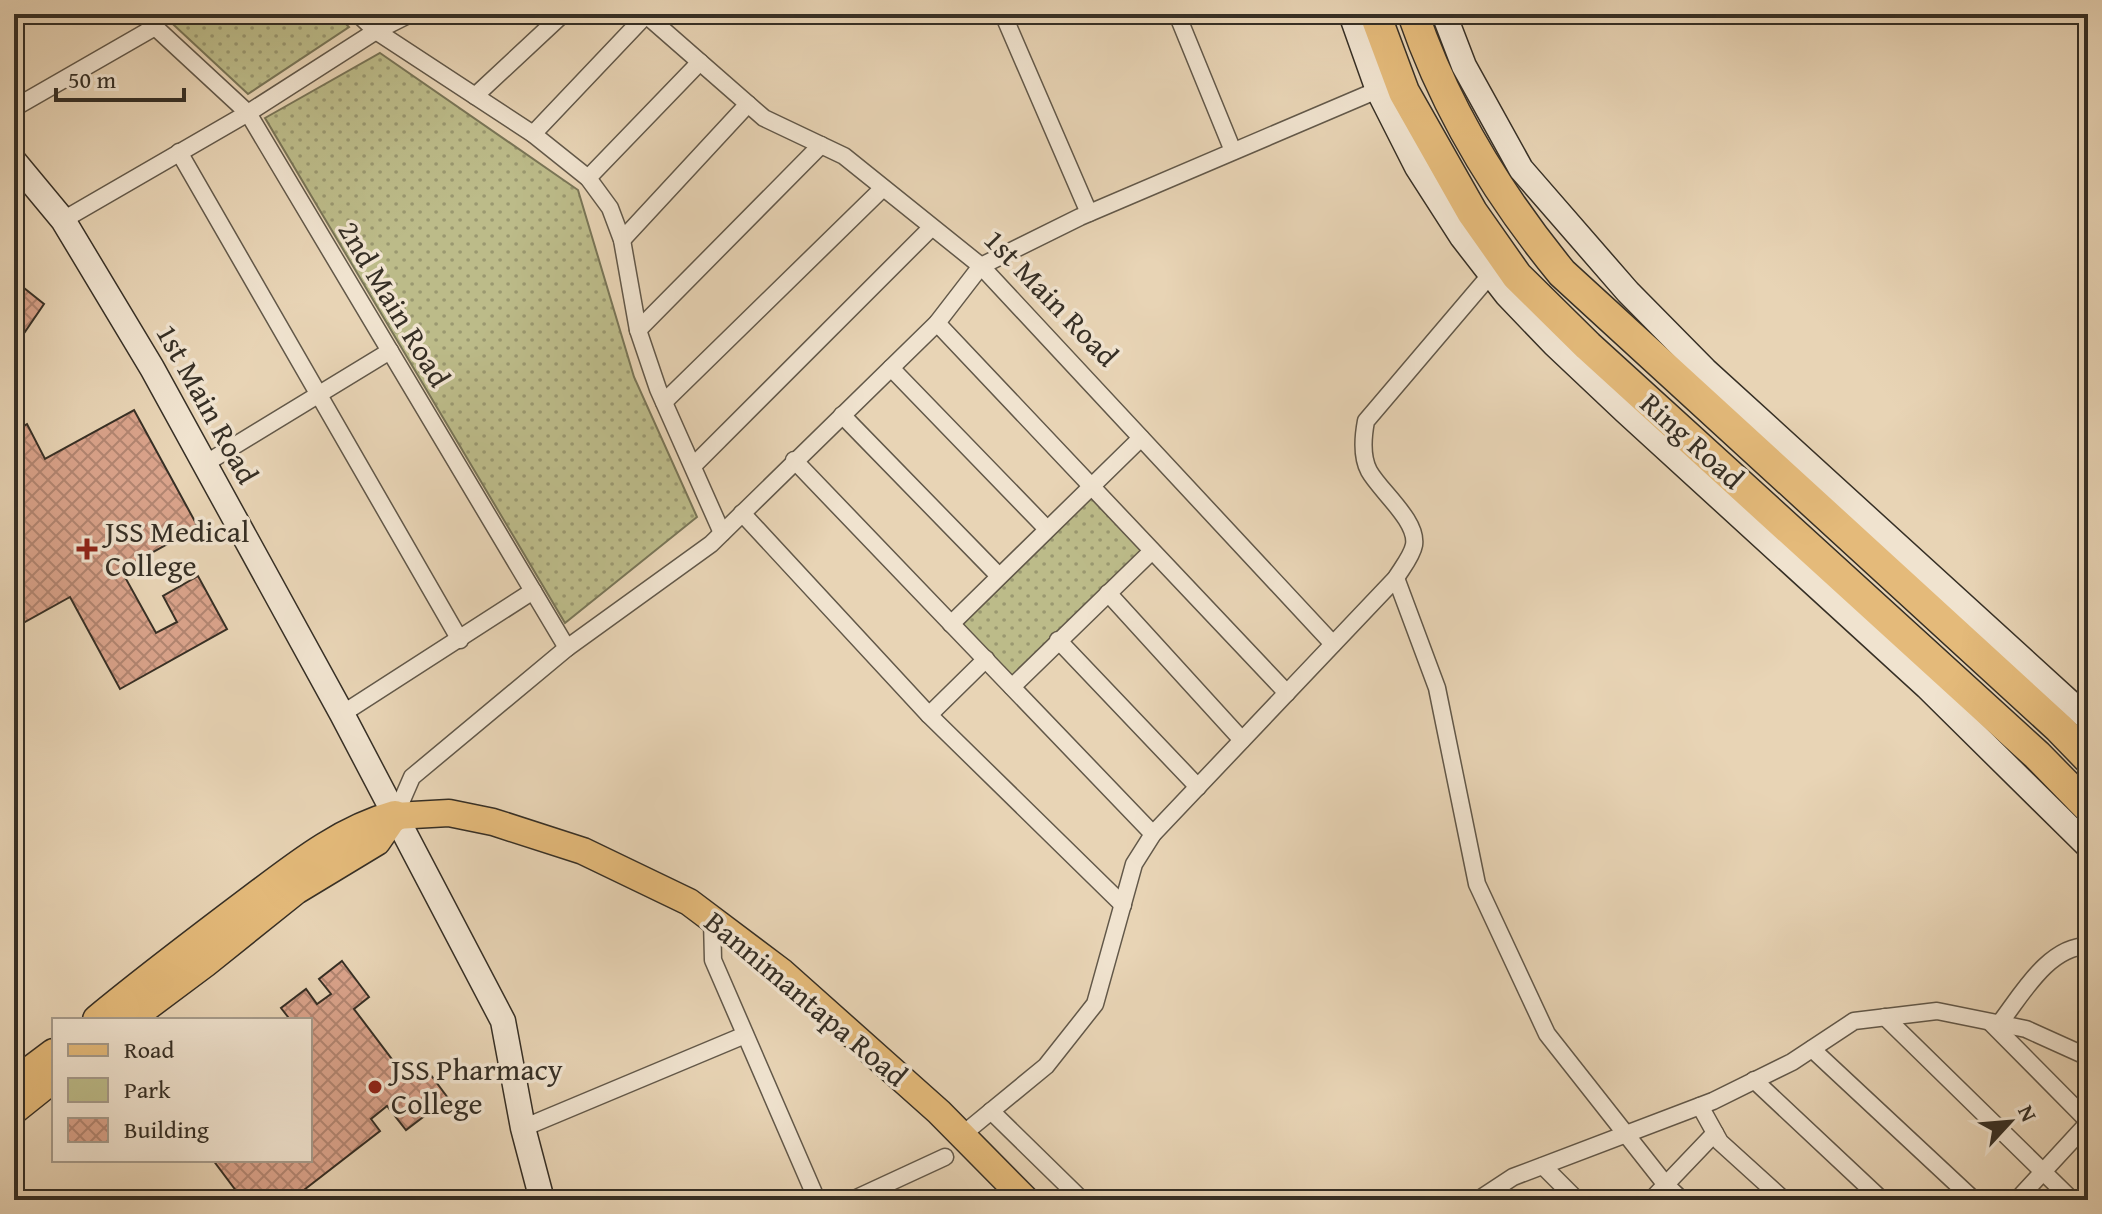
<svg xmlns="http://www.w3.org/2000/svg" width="2102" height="1214" viewBox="0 0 2102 1214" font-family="'Gentium Book Plus',serif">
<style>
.green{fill:url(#green-dots);stroke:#797557;stroke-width:2}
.building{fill:url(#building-cross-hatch);stroke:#362f25;stroke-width:2}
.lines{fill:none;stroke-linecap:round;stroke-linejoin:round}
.street-casing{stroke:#625849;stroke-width:19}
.secondary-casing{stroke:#362f25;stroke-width:27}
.primary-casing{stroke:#362f25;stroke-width:29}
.highway-casing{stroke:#362f25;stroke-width:33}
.street{stroke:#f0e3cf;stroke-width:16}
.secondary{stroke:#f0e3cf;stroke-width:24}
.primary{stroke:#e4ba7a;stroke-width:26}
.highway{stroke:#e4ba7a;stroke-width:30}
.poi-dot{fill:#8f2418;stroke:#f0e3cf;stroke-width:3}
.labels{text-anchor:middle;stroke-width:7;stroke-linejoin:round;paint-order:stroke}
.street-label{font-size:30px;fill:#362f25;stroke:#f0e3cf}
.poi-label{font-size:30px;fill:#362f25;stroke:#f0e3cf;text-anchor:start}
</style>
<defs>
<pattern id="green-dots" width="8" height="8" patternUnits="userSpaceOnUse" patternTransform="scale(2)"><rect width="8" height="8" fill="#bcbb89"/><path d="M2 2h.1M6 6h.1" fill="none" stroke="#9a9870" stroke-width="1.8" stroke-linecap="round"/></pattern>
<pattern id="building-cross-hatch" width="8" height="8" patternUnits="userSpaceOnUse" patternTransform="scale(2)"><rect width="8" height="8" fill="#daa38b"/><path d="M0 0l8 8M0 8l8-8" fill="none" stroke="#b28571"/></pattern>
</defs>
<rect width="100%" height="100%" fill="#e8d4b5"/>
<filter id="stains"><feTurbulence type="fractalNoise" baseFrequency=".0025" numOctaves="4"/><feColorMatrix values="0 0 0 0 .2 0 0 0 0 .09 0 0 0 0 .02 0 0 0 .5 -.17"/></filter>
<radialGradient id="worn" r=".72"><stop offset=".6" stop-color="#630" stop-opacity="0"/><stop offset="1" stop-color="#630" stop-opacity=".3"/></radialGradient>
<g class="green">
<polygon points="162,14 336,14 349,27 248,94"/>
<polygon points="380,53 578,190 634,377 697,517 565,623 265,118"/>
<polygon points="1091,498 1142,550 1012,677 962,625"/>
</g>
<g class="building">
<polygon points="14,280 44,304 14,348"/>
<polygon points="134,410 198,527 121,570 156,633 177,622 163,596 198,576 227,629 120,689 70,597 14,628 14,431 27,424 45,459"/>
<polygon points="342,961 369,997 354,1009 404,1075 421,1062 448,1098 406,1130 387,1106 371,1119 380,1131 291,1200 243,1200 213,1160 310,1160 310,1020 284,1020 288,1017 281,1008 306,989 317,1004 331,994 319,979"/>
</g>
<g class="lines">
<g class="street-casing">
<g id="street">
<polyline points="141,14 248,113 567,648"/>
<polyline points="358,14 376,31 533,134 588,178 610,208 622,240 638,330 658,389 722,533"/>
<polyline points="645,14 764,118 844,156 981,266 1333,644"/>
<polyline points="1003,14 1089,213"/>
<polyline points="1177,14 1233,151"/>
<polyline points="475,96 563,14"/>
<polyline points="14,108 155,27"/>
<polyline points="533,134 646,15"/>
<polyline points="179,152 460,640"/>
<polyline points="588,178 700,62"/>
<polyline points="63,220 248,113 376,31 410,14"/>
<polyline points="622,240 748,104"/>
<polyline points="937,323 1287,693"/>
<polyline points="638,330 821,145"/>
<polyline points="891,368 1047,529"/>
<polyline points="664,402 883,188"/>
<polyline points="842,415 999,576"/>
<polyline points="794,460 1153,834"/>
<polyline points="203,465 390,351"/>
<polyline points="693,466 931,228"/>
<polyline points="742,513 929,715 1123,905"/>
<polyline points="1396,578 1437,688 1477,884 1547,1034 1666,1185 1682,1200"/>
<polyline points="1108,593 1242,740"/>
<polyline points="951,624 1141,438"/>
<polyline points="1058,640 1198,787"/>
<polyline points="1012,687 1152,551"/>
<polyline points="342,714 533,591"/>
<polyline points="929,715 986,659"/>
<polyline points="395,816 412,777 567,648 711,544 937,323 981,266 1080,217 1387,86"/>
<polyline points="712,919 713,960 817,1200"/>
<polyline points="1885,1017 2072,1200"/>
<polyline points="1991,1023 2088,1121"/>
<path d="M1999,1024C2021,996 2048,946 2088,946"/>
<polyline points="1812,1049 1974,1200"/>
<polyline points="1754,1080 1882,1200"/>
<polyline points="1700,1106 1720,1142 1784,1200"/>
<polyline points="991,1111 1082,1200"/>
<polyline points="523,1128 745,1035"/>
<path d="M962,1135L1046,1066L1095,1004L1134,864L1153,834L1396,578C1402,568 1412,556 1414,545C1418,521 1380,491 1369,471C1361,456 1363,437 1366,421L1491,274"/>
<polyline points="1543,1166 1577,1200"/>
<polyline points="852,1200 945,1157"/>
<polyline points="1478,1200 1513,1177 1713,1101 1792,1062 1854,1021 1937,1011 2026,1029 2088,1057"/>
<polyline points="1651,1200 1715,1133"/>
<polyline points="2017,1200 2088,1123"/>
</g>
</g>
<g class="secondary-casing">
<g id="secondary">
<polyline points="1351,14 1378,90 1417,167 1462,237 1507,295 1554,344 1626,412 1927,687 2088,846"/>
<polyline points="1444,14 1464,66 1521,169 1628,292 1705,370 2088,719"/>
<polyline points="14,161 63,220 152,368 342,714 503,1021 523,1128 542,1200"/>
</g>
</g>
<g class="primary-casing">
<g id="primary">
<polyline points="130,1020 205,964 296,891 377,842 395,816 449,813 493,822 583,851 689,902 782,972 939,1112 1026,1200"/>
<polyline points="14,1111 54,1079"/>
</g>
</g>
<g class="highway-casing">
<g id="highway">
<polyline points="1375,14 1404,92 1472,212 1517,276 1588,346 2037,755 2088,807"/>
<path d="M1413,14C1446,110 1498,195 1562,273L2059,728L2088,758"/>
<path d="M98,1020C145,981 194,944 243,907C290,872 337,832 395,816"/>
<polyline points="14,1084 54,1054"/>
</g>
</g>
<use href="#street" class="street"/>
<use href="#secondary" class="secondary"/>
<use href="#primary" class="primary"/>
<use href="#highway" class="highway"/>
</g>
<g class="poi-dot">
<path d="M83 537h8v8h8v8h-8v8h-8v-8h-8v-8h8z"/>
<circle cx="375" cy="1087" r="8"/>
</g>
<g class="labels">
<g class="street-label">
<text transform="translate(1051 298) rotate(46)" y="10">1st Main Road</text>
<text transform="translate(394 304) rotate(59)" y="10">2nd Main Road</text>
<text transform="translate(207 404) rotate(61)" y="10">1st Main Road</text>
<text transform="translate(1692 441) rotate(42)" y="10">Ring Road</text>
<text transform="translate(806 999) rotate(40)" y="10">Bannimantapa Road</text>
</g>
<g class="poi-label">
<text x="105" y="542">JSS Medical<tspan x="105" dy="34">College</tspan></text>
<text x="391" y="1080">JSS Pharmacy<tspan x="391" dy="34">College</tspan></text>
</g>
</g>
<rect width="2102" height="1214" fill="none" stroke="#e8d4b5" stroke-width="48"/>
<rect x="16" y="16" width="2070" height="1182" fill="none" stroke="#362f25" stroke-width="4"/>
<rect x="24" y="24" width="2054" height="1166" fill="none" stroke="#362f25" stroke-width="2"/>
<rect x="52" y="1018" width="260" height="144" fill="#f0e3cf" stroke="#a69b8b" stroke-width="2"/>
<rect x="68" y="1044" width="40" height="12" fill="#e4ba7a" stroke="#a69b8b" stroke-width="2"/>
<text x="124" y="1058" font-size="24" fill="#362f25">Road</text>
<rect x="68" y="1078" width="40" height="24" fill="#bcbb89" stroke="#a69b8b" stroke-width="2"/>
<text x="124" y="1098" font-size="24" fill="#362f25">Park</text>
<rect x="68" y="1118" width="40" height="24" fill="url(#building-cross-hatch)" stroke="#a69b8b" stroke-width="2"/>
<text x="124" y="1138" font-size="24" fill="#362f25">Building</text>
<g transform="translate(2010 1122) rotate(64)" stroke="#f0e3cf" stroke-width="6" paint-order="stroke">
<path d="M0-6L14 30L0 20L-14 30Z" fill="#362f25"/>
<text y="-12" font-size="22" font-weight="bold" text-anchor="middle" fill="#362f25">N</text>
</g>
<path d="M56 88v12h128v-12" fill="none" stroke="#362f25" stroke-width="4"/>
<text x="68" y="88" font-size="24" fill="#362f25" stroke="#f0e3cf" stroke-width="6" paint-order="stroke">50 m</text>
<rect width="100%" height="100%" filter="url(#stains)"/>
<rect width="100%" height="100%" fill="url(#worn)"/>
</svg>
